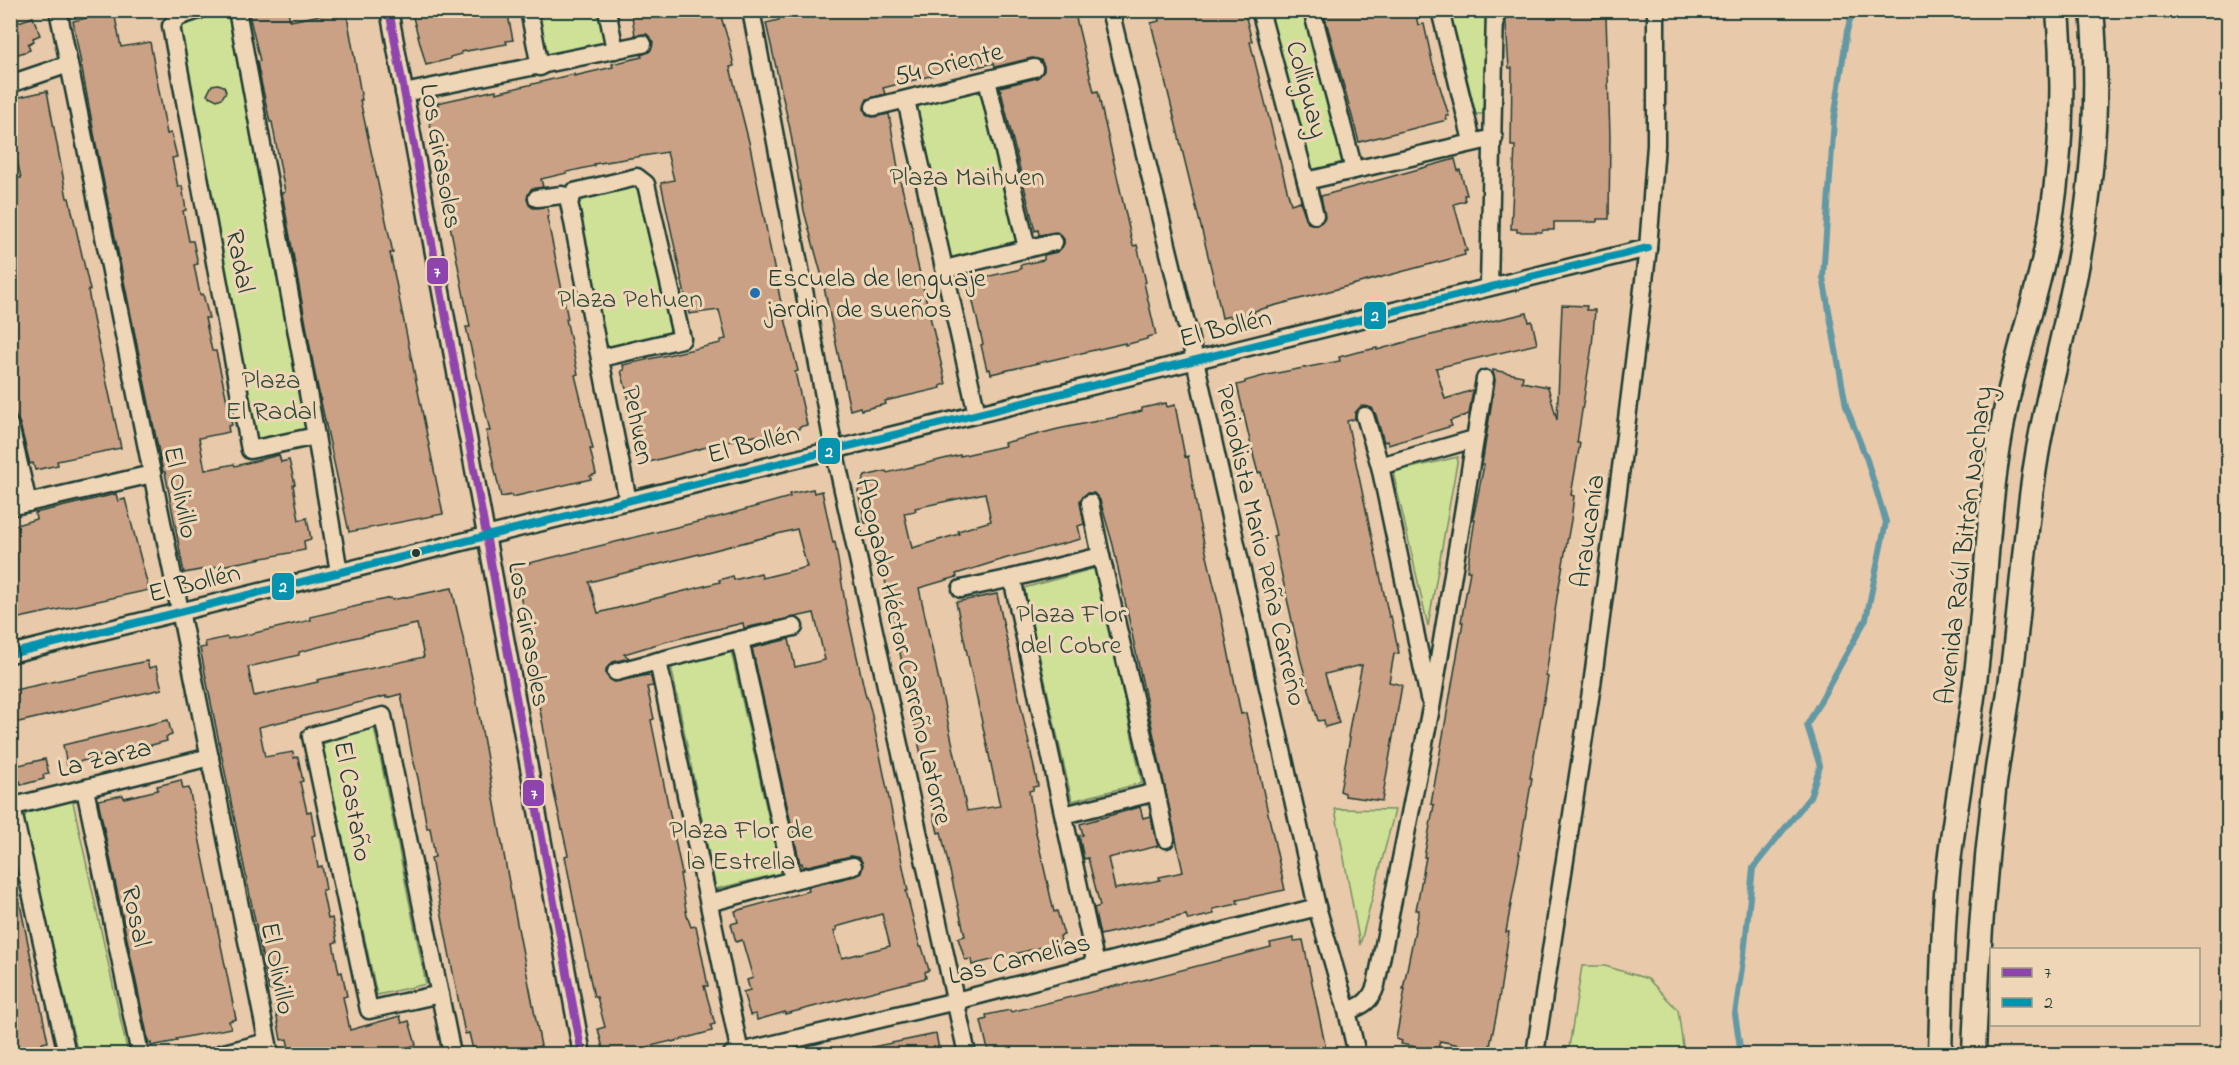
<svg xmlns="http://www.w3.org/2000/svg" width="2239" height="1065" viewBox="0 0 2239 1065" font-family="'Indie Flower',sans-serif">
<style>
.green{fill:#cee196;stroke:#768f65;stroke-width:1.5}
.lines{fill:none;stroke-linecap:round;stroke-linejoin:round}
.stream{stroke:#6299a5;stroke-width:6}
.building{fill:#caa184;stroke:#1f3d34;stroke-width:1.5;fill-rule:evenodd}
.street-casing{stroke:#1f3d34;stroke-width:21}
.secondary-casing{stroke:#1f3d34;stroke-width:27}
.street{stroke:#eed6b6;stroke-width:16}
.secondary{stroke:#eed6b6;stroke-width:22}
.bus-1-casing{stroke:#eed6b6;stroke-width:12}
.bus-2-casing{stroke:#eed6b6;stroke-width:12}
.bus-1{stroke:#8e44ad;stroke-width:8}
.bus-2{stroke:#0693af;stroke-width:8}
.poi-dot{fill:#1f6fb2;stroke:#eed6b6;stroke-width:2}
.bus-dot{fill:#1f3d34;stroke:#eed6b6;stroke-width:2}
.labels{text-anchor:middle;stroke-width:6;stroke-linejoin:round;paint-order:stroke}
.street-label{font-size:27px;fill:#1f3d34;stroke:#eed6b6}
.park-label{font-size:27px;fill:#304d3e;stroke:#eed6b6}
.poi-label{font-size:27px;fill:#1f3d34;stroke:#eed6b6;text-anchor:start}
.line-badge{stroke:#eed6b6;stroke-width:2}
.badge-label{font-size:16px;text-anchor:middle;font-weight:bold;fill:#fff}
</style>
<rect width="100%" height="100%" fill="#e8c9a9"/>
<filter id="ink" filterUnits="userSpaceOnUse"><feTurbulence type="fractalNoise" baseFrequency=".0167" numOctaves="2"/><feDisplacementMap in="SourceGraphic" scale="12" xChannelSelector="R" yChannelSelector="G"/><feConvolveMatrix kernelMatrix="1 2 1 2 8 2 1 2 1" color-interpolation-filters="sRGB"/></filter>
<g filter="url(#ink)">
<g class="green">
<polygon points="220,11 230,11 307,430 251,442 177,25"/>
<polygon points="535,11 603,11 609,39 602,45 550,57 542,49"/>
<polygon points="1269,11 1303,11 1343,162 1312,171"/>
<polygon points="1450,11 1486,11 1484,114 1476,114"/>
<polygon points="973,91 985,95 1021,239 1016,247 957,261 949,255 914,113 920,104"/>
<polygon points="633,183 643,188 672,326 669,333 614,349 604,344 575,208 580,195"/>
<polygon points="1458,457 1428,626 1393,472"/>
<polygon points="1096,568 1142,783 1072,801 1024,588"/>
<polygon points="731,651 781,873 716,889 671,666"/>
<polygon points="374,727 426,984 377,995 322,744"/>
<polygon points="64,798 73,802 128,1054 78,1054 23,818 33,807"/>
<polygon points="1335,809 1395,810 1360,945"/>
<polygon points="1582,966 1605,966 1648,979 1678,1010 1684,1054 1568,1054"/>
</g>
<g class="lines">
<polyline class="stream" points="1741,1054 1735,1014 1744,954 1753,868 1810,797 1820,766 1807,725 1866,619 1886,522 1867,460 1846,406 1823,277 1834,120 1847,31 1853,10"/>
</g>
<g class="building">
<polygon points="248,10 288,10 290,21 346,10 362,100 360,100 393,253 390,253 443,514 349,532 315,374 282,193 285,192 272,122 270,122 260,77 257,62 260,61"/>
<polygon points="411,10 507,10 513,40 506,41 507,44 461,52 461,54 450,57 450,59 426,65"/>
<polygon points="631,10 719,10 729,43 734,66 730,67 750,146 780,298 798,371 795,372 807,425 799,427 799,429 777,435 776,432 749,437 749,436 645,463 644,457 641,458 635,432 638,432 621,371 624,370 623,365 721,343 721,340 726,339 719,310 689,314 661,183 674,180 667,152 594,164 594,166 567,172 567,173 541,179 543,187 531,189 527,199 529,205 533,208 547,207 549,216 547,217 568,319 566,319 578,374 575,375 593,449 590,449 596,474 590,476 591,479 512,497 512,495 501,497 486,431 490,431 466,327 470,327 427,108 438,105 437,103 496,90 496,93 574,74 574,76 613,67 612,64 642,57 641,55 650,51 653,41 647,34 635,35"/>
<polygon points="794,10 1069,10 1070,15 1075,14 1094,92 1098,91 1101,106 1133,246 1137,245 1146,282 1144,283 1156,335 1147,337 1147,339 1125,345 1125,343 991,374 990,369 987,370 981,345 983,344 969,285 972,284 972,280 1021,269 1020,265 1044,260 1044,255 1057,252 1064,244 1064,239 1057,232 1039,235 1038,230 1035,231 1000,87 1037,78 1044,71 1044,66 1041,60 1032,58 995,67 994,63 973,68 972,65 934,73 934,75 883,88 885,94 867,99 864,109 866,114 872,117 889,114 900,180 913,231 916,257 946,384 940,386 941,388 885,401 886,404 861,410 860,407 850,410 821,273 804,211 790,129 766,23 779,20 778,14"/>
<polygon points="1157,10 1244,10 1252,41 1250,42 1285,182 1291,204 1300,201 1308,223 1317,225 1325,218 1321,196 1455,159 1458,171 1460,170 1467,195 1464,195 1465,201 1454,204 1467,251 1464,251 1465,255 1254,311 1255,314 1231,320 1230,316 1222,318 1214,280 1151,23 1159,21"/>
<polygon points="1323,10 1415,10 1418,25 1424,24 1432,61 1449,116 1446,116 1447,120 1359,142"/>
<polygon points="1505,10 1548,10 1549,14 1594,12 1594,18 1606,17 1610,136 1609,219 1597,219 1597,222 1554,222 1554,230 1543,230 1542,232 1517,232 1517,229 1511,229 1515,146 1511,146 1512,68 1509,68"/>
<polygon points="114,12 121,47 150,42 167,134 171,133 177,157 172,158 178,187 182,186 186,210 183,211 189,241 193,241 198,264 194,265 200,295 203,294 209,318 205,318 212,351 216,351 227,401 232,425 228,426 229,432 199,438 205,470 234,464 235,466 279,455 281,462 289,460 295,484 293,485 299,520 307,518 311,539 304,541 305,550 184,573 165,472 163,472 96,144 73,21"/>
<polygon points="33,17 40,35 33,38 34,41 28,44 30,50 10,57 10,25"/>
<polygon points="218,84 224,86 226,92 222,98 217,100 207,95 212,85"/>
<polygon points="47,91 67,198 69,198 90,290 88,290 93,319 121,448 57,461 58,465 35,470 33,463 30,464 20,424 16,417 10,395 10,382 14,381 10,365 10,179 21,178 16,155 18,154 10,120 10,99"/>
<polygon points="1562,305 1587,306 1586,310 1595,310 1592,346 1577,443 1580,443 1571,495 1574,496 1571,520 1557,597 1546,676 1548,677 1530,778 1532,778 1519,854 1520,854 1506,932 1509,932 1497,1012 1489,1051 1440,1041 1438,1049 1427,1047 1426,1049 1401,1044 1402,1041 1396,1039 1405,989 1403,989 1419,910 1416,910 1426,857 1424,857 1434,805 1431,804 1463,622 1461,622 1470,571 1467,571 1475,519 1473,519 1484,465 1482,465 1495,381 1493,372 1493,370 1523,376 1522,382 1548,387 1557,420"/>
<polygon points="1527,313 1529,322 1532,321 1537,344 1436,368 1445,399 1473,390 1469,414 1450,421 1452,426 1388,445 1387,441 1384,442 1376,415 1372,408 1361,406 1355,413 1355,419 1347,421 1389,617 1391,616 1399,653 1394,654 1389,682 1402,685 1382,801 1345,796 1345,793 1340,791 1350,738 1348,737 1351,719 1362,665 1325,674 1339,723 1325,727 1324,720 1318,721 1301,661 1273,536 1276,535 1261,472 1258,473 1254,458 1237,385 1245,383 1245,381 1267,375 1340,361 1339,357 1354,353 1377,348 1377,350 1427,336"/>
<path d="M1166,403L1167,407L1175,405L1185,457L1188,456L1199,522L1220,611L1241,714L1246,713L1285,890L1237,900L1238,904L1213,909L1214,914L1188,920L1186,915L1100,935L1094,908L1100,906L1088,858L1084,859L1079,836L1083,835L1080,824L1140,807L1143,818L1150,816L1158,846L1108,858L1115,889L1160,880L1159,877L1183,872L1113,545L1100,500L1094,493H1087L1080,500L1084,524L1078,526L1081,539L1007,558L956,574L957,577L919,588L967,811L1000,806L956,602L997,594L1038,786L1033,787V790L1029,791L1035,828L1054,912L1057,911L1064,935L1060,936L1061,942L972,965L971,959L965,960L958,938L965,936L941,832L938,833L928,789L873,521L865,523L858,491L865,476L886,471L887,473L960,455V456L1005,446L1004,443L1058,429L1112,418L1142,411V408ZM985,493L991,521L958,531L959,534L912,548L904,513L916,511L915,508Z"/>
<path d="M813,489L814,493L822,491L833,543L835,542L846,608L866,697H867L871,711L908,891H906L920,947H922L929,970L925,972L926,978L785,1014V1012L757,1020L756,1014L750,1015L743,992L750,990L747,980L753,978L742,940L736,942L731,924L738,922L735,911L809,891L808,887L855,876L861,873L863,864L860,858L851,856L803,867L802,863L800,864L752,648L789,639L795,667L825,660L814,613L744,628L743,623L664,642L624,654L629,658L613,662L606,669V675L614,682L648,675L651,677L653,686L647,687L654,719L651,720L682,874H680L687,916L691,927L696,926L708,986H704L715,1024L711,1025L712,1031L672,1042L671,1041L618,1054H612L610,1050L604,1052L598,1029L605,1027L597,997H594L575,908L565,856L568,855L553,788L543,725L521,617L525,616L513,567L726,515L790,497L789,494ZM797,529L807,567L762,578L761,573L734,580L733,576L719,580L720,582L598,613L589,582ZM882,914L890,946L842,958L834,931L837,930L836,927Z"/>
<polygon points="116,494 118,501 125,499 149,590 10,620 10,527 36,519 35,513"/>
<path d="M452,588L475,692L508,877L541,1046L507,1054H474L469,1033L465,1034L434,875L431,858L435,857L430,828H427L418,778L412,755L401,694L386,698V696L259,727L265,757L293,752L294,758L298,757L303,781L300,782L307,812L311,811L315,835L312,836L318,867L322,866L326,890H322L328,919L332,918L337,942L333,943L339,973L342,972L347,996L343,997L350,1030L400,1016L402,1023L409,1021L416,1045L380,1054H290L287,1039L281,1040L272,990H269L200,648L206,647L205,642L227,637L228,639L311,620L310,617L362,605V604L391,598L392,600ZM417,624L424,657L317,680L318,682L254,696L248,667L299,655V652L353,638Z"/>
<polygon points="147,661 149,668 156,666 162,689 10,724 10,691"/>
<polygon points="168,720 172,735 166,737 167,741 144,747 143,745 67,765 63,745"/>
<polygon points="45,759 49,774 43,775 44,779 21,785 20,781 14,783 10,767"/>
<polygon points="181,780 183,789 189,788 236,1019 229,1021 231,1028 176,1039 177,1041 151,1046 151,1043 149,1044 98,800 123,795 124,798 158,790 157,786"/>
<polygon points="18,894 48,1042 42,1043 43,1054 10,1054 10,895"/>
<polygon points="1294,938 1294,941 1303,940 1327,1054 1296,1054 1296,1051 1278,1054 989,1054 981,1021 987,1019 986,1015 1010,1010 1011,1012 1119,985 1120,986 1271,947 1270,943"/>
<polygon points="936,1034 940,1054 873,1054 872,1047"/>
</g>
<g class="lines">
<g class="street-casing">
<g id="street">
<polyline points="58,10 270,1054"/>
<polyline points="199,10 178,17 171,26 250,450 316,436 237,10"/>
<polyline points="389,10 582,1054"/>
<polyline points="529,10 540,67"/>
<polyline points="607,10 615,50"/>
<polyline points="751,10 834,449 967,1054"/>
<polyline points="1110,10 1195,360 1317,907 1347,1011 1357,1054"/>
<polyline points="1260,10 1306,181 1494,138"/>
<polyline points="1312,10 1354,170"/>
<polyline points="1440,10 1472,141"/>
<polyline points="987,80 1027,248"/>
<polyline points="10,84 69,64"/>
<polyline points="404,93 643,44"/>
<polyline points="906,100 977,414"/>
<polyline points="874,107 1034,68"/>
<polyline points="1306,181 1315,215"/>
<polyline points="537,198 562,195 572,197"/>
<polyline points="945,269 1054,242"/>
<polyline points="1489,287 1495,10"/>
<polyline points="601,358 682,339 646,184 637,177 574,192 569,202 628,501"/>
<polyline points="1365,416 1380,466 1429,698"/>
<polyline points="10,426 28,503"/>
<polyline points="316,436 339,572"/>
<polyline points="1380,466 1474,439"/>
<polyline points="1090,503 1101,556"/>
<polyline points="10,507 152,474"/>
<polyline points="961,589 1012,578"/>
<polyline points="740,640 794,627"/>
<polyline points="10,654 1648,248"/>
<polyline points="616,672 658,661"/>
<polyline points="85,789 140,1054"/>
<polyline points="1156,792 1166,839"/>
<polyline points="10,807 210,757"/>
<polyline points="12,807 67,1054"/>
<polyline points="1064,815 1156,792 1101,556 1012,578 1096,965"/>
<polyline points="793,880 853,866"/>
<polyline points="709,903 793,880 740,640 658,661 740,1053"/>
<polyline points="440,994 369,1010 311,736 383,716 452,1054"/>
<path d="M1347,1011C1363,1006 1371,1001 1376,985L1431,708L1485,379"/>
<polyline points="220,1054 267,1042"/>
<polyline points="732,1054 956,1001 1317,907"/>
<polyline points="1535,1054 1592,685 1622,460 1648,248 1656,145 1656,10"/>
</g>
</g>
<g class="secondary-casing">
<g id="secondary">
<path d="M1940,1054C1942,987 1942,920 1950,854C1958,790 1970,728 1977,665C1986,586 1988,506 2002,428C2012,367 2034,308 2046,248C2061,171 2065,89 2058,10"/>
<path d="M1974,1054C1977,966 1984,878 1994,791C1999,750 2007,711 2012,670C2021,599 2025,526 2037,455C2048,390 2066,328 2078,263C2093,180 2100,95 2092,10"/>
</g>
</g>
<use href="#street" class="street"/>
<use href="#secondary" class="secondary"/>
<g class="bus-1-casing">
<polyline id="bus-1" points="389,10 582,1054"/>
</g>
<g class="bus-2-casing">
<polyline id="bus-2" points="10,654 1648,248"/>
</g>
<use href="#bus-1" class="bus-1"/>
<use href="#bus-2" class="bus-2"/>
</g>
</g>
<circle class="poi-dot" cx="755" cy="293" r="6"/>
<circle class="bus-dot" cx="416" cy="553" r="5"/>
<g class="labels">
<g class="street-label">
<text transform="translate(948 63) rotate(-14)" y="9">54 Oriente</text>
<text transform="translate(1308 89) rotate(75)" y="9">Colliguay</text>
<text transform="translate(442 156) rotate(80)" y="9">Los Girasoles</text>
<text transform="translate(241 261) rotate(79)" y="9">Radal</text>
<text transform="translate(1225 327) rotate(-14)" y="9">El Bollén</text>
<text transform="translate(639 425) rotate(79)" y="9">Pehuen</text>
<text transform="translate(753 443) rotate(-14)" y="9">El Bollén</text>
<text transform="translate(182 492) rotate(79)" y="9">El Olivillo</text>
<text transform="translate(1587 531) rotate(-82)" y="9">Araucanía</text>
<text transform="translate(1262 545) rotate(77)" y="9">Periodista Mario Peña Carreño</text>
<text transform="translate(1963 545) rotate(-83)" y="9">Avenida Raúl Bitrán Nachary</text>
<text transform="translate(194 582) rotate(-14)" y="9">El Bollén</text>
<text transform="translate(530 634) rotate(80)" y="9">Los Girasoles</text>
<text transform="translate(905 651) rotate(77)" y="9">Abogado Héctor Carreño Latorre</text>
<text transform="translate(104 757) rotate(-14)" y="9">La Zarza</text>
<text transform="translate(354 801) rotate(80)" y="9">El Castaño</text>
<text transform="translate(137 916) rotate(78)" y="9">Rosal</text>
<text transform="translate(1019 958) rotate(-14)" y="9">Las Camelias</text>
<text transform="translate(279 968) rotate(79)" y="9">El Olivillo</text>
</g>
<g class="park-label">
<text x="967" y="185">Plaza Maihuen</text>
<text x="630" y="307">Plaza Pehuen</text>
<text x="271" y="388">Plaza<tspan x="271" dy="31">El Radal</tspan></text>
<text x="1071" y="622">Plaza Flor<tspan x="1071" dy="31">del Cobre</tspan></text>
<text x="741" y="838">Plaza Flor de<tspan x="741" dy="31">la Estrella</tspan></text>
</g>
<g class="poi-label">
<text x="767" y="286">Escuela de lenguaje<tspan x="767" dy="31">jardin de sueños</tspan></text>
</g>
</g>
<g class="line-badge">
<rect x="426" y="257" width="23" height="28" rx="6" fill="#8e44ad"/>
<rect x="1363" y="301" width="24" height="29" rx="6" fill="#0693af"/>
<rect x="817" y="437" width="24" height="28" rx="6" fill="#0693af"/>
<rect x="271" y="572" width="24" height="29" rx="6" fill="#0693af"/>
<rect x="522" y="779" width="23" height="28" rx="6" fill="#8e44ad"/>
</g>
<g class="badge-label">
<text x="437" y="277">7</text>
<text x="1375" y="321">2</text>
<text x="829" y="457">2</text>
<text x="283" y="592">2</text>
<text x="534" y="799">7</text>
</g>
<rect width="2239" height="1065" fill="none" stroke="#eed6b6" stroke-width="36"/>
<rect x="18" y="18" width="2203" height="1029" fill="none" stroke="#1f3d34" stroke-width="2" filter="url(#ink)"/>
<rect x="1990" y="948" width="210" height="78" fill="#eed6b6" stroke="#9b9982" stroke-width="1.5"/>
<rect x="2002" y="968" width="30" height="9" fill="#8e44ad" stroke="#9b9982" stroke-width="1.5"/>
<text x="2044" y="978" font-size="18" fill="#1f3d34">7</text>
<rect x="2002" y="998" width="30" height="9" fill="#0693af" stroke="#9b9982" stroke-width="1.5"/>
<text x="2044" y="1008" font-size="18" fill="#1f3d34">2</text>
</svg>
